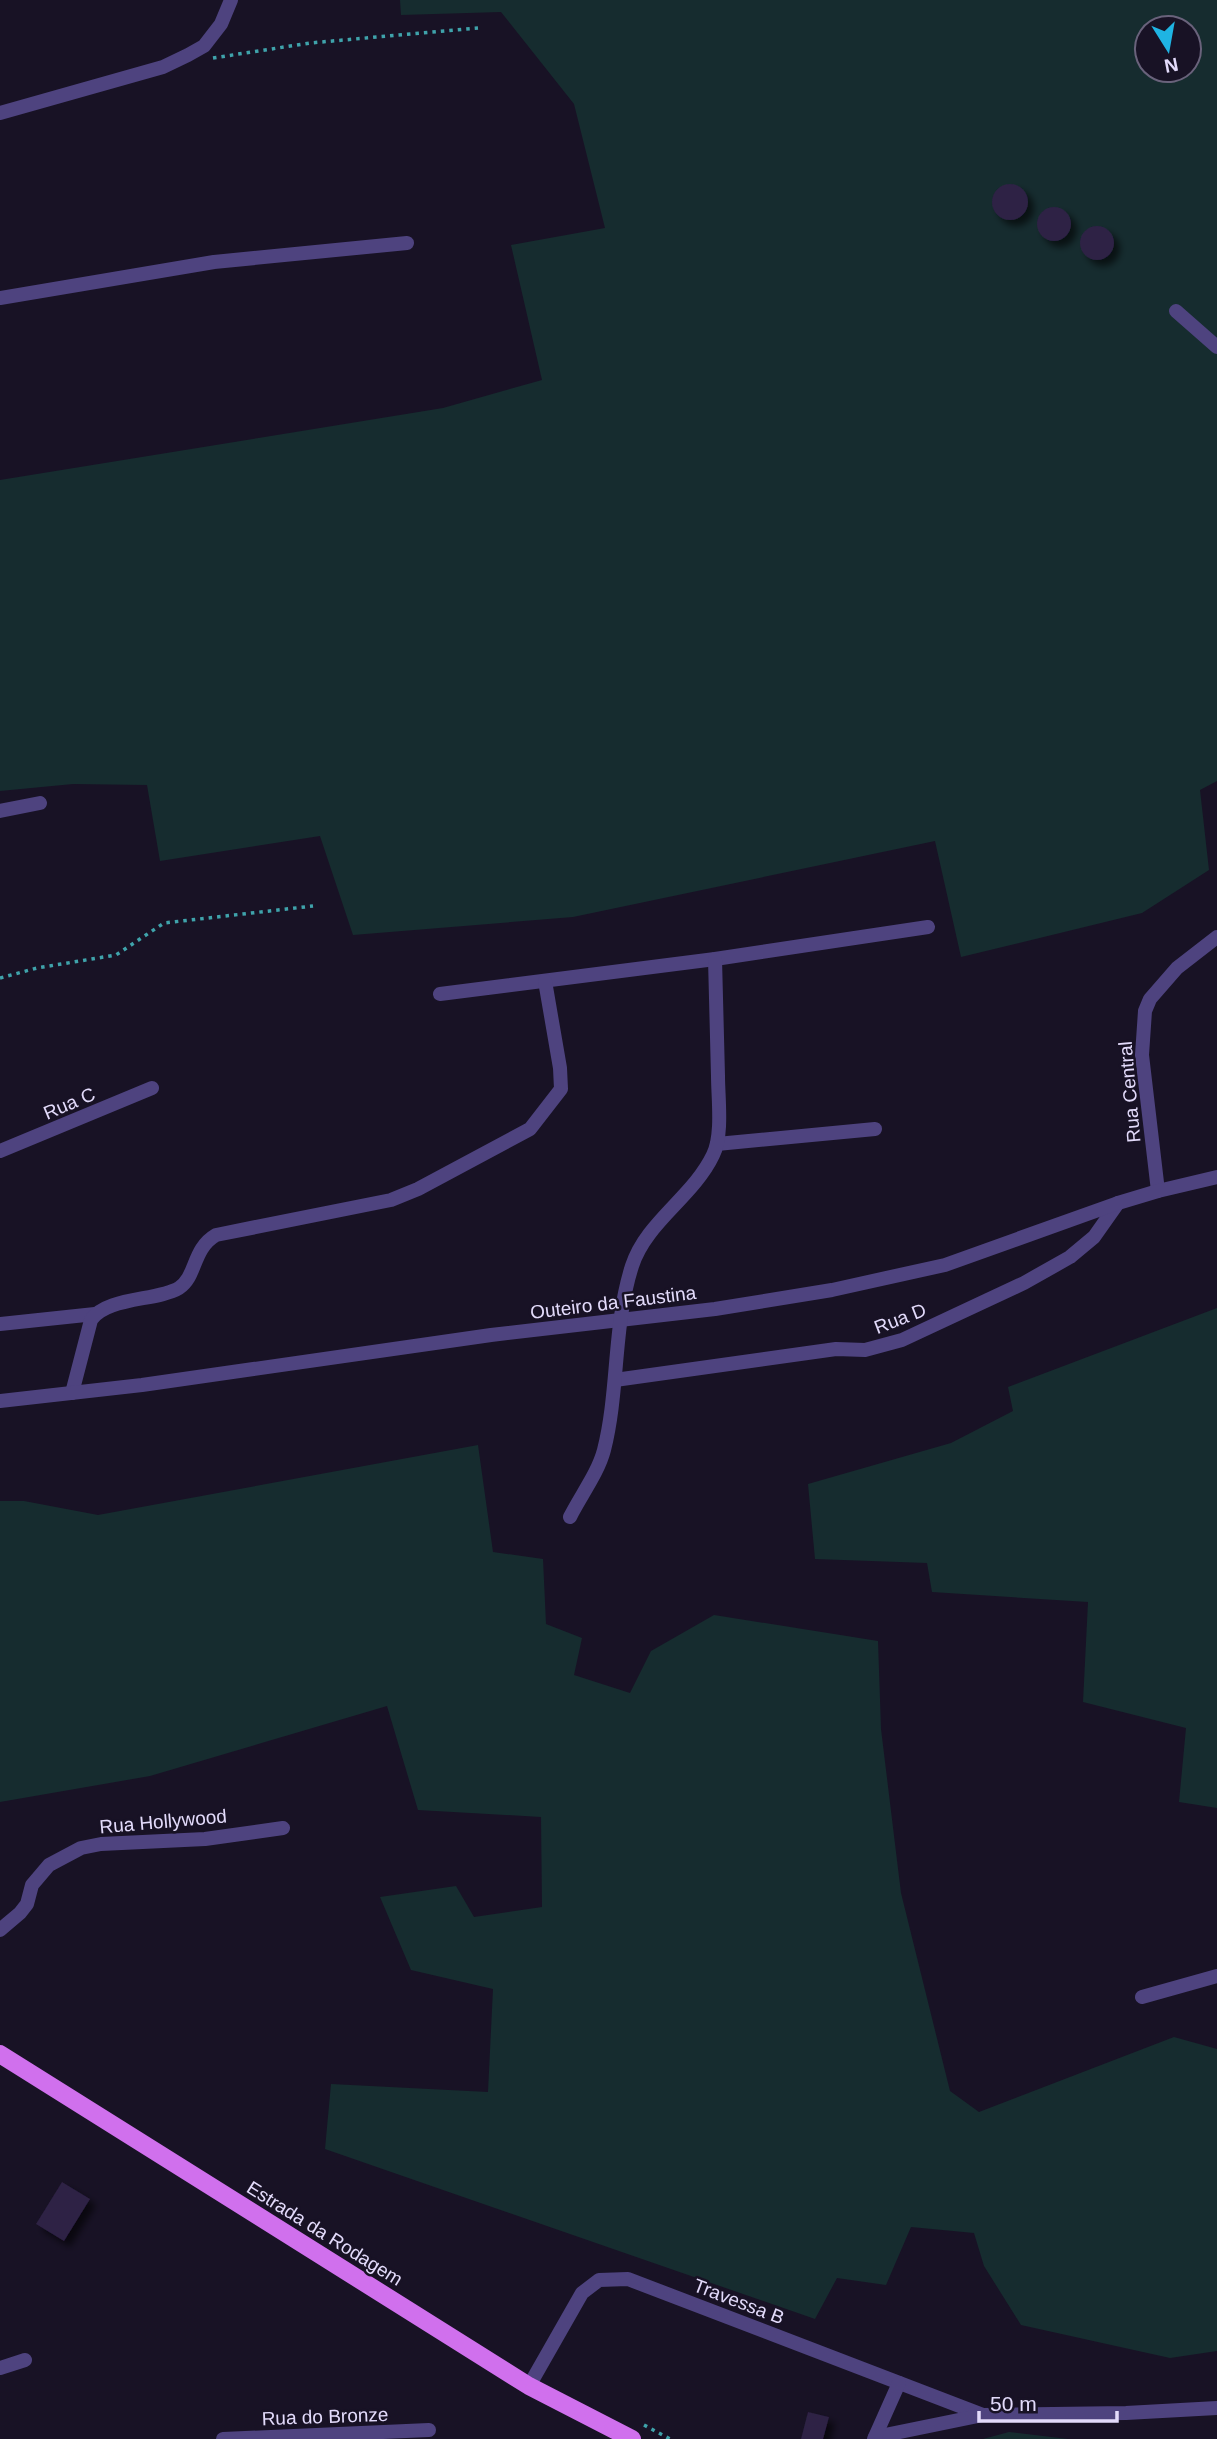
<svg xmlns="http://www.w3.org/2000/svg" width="1217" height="2439" viewBox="0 0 1217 2439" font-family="Helvetica,sans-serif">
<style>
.green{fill:#162c2f;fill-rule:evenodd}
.building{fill:#2d2144;filter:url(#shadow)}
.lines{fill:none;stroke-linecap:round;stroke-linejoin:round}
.path{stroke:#3fa3ab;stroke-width:3.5;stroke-dasharray:3.5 5;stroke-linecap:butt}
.street{stroke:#4e437f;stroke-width:14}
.primary{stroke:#d070ed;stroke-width:18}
.labels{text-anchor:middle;stroke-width:5;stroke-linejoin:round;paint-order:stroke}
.street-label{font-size:19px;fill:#e3dbfb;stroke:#181225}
</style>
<defs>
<filter id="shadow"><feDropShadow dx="6" dy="6" stdDeviation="3.5" flood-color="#0009"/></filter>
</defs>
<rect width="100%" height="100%" fill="#181225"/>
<g class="green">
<path d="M400,0H1217V781L1200,790L1209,870L1142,913L961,957L935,841L573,917L353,935L320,836L160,861L147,785L73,784L0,791V480L443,408L542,380L511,245L605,228L574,104L501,12L401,15ZM1147,28H1189V70H1147Z"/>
<polygon points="1217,1308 1217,1808 1179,1802 1186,1728 1083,1702 1088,1602 932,1592 927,1563 815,1559 808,1484 951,1443 1013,1411 1008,1387"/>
<polygon points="478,1445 493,1552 543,1559 546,1624 582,1638 574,1675 630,1693 651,1651 714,1615 878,1641 881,1729 901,1893 950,2091 979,2112 1174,2037 1217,2049 1217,2351 1170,2358 1021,2325 984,2266 974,2233 911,2227 886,2285 837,2278 815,2319 325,2149 331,2084 488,2092 493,1989 411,1970 380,1897 456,1886 474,1917 542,1907 541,1817 418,1810 387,1706 150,1776 0,1802 0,1501 24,1501 98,1515"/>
<polygon points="1009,2432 1068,2439 983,2439"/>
</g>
<g class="building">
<circle cx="1010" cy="202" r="18"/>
<circle cx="1054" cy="224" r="17"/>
<circle cx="1097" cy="243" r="17"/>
<polygon points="62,2182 90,2199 64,2241 36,2224"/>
<polygon points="808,2412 829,2417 823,2439 801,2439"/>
</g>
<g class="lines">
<g class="path">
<polyline points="213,58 310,43 478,28"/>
<polyline points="0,978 37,968 116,955 164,923 313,906"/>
<polyline points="644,2425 670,2439"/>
</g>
<g class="street">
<polyline points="0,113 163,67 188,55 204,46 221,24 231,0"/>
<polyline points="0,298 214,262 407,243"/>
<polyline points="1176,311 1217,347"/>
<polyline points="0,811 40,803"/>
<polyline points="440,994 715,959 928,927"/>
<polyline points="717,1144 875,1129"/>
<polyline points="0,1151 152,1088"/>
<polyline points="1158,1191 1142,1055 1145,1011 1150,999 1177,968 1217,937"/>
<polyline points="0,1324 95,1314"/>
<polyline points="615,1380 836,1349 865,1350 902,1340 1024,1283 1070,1257 1094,1237 1118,1203"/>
<path d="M72,1393L91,1320C106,1297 157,1301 179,1288C197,1276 192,1249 216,1235L391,1200L418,1189L530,1129L561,1089L560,1068L545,981"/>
<polyline points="0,1401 142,1385 491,1335 715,1309 832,1290 945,1265 1118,1203 1158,1191 1217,1177"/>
<path d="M570,1517C581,1495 598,1473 604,1450C619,1391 613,1325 632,1266C646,1222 693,1197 713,1155C723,1135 718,1098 718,1076C717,1037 716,998 715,959"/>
<polyline points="0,1930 20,1913 27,1904 32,1885 49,1865 81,1848 101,1844 205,1839 283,1828"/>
<polyline points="1142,1997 1217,1976"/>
<polyline points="0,2368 25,2360"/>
<polyline points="529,2386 582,2293 599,2280 628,2279 983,2415"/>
<polyline points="875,2437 983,2415 1126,2413 1217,2408"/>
<polyline points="223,2439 429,2430"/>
<polyline points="874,2439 899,2383"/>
</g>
<polyline class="primary" points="0,2054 529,2386 632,2439"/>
</g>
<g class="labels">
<g class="street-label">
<text transform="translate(1129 1092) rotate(-95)" y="7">Rua Central</text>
<text transform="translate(69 1103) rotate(-23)" y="7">Rua C</text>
<text transform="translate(613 1302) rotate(-7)" y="7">Outeiro da Faustina</text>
<text transform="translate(900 1318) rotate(-21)" y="7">Rua D</text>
<text transform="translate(163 1821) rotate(-5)" y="7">Rua Hollywood</text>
<text transform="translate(325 2233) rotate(32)" y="7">Estrada da Rodagem</text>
<text transform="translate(739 2301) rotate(21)" y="7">Travessa B</text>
<text transform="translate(325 2416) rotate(-2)" y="7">Rua do Bronze</text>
</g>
</g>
<g transform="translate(1168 49) rotate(169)"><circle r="33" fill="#181225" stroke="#69627b" stroke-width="2"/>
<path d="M0-5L12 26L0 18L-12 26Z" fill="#1fb4e3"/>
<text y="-10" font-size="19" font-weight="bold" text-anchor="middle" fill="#e3dbfb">N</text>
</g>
<path d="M979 2411v10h138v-10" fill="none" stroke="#e3dbfb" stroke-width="3.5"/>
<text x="990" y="2411" font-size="21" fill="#e3dbfb" stroke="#181225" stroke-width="5" paint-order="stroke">50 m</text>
</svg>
